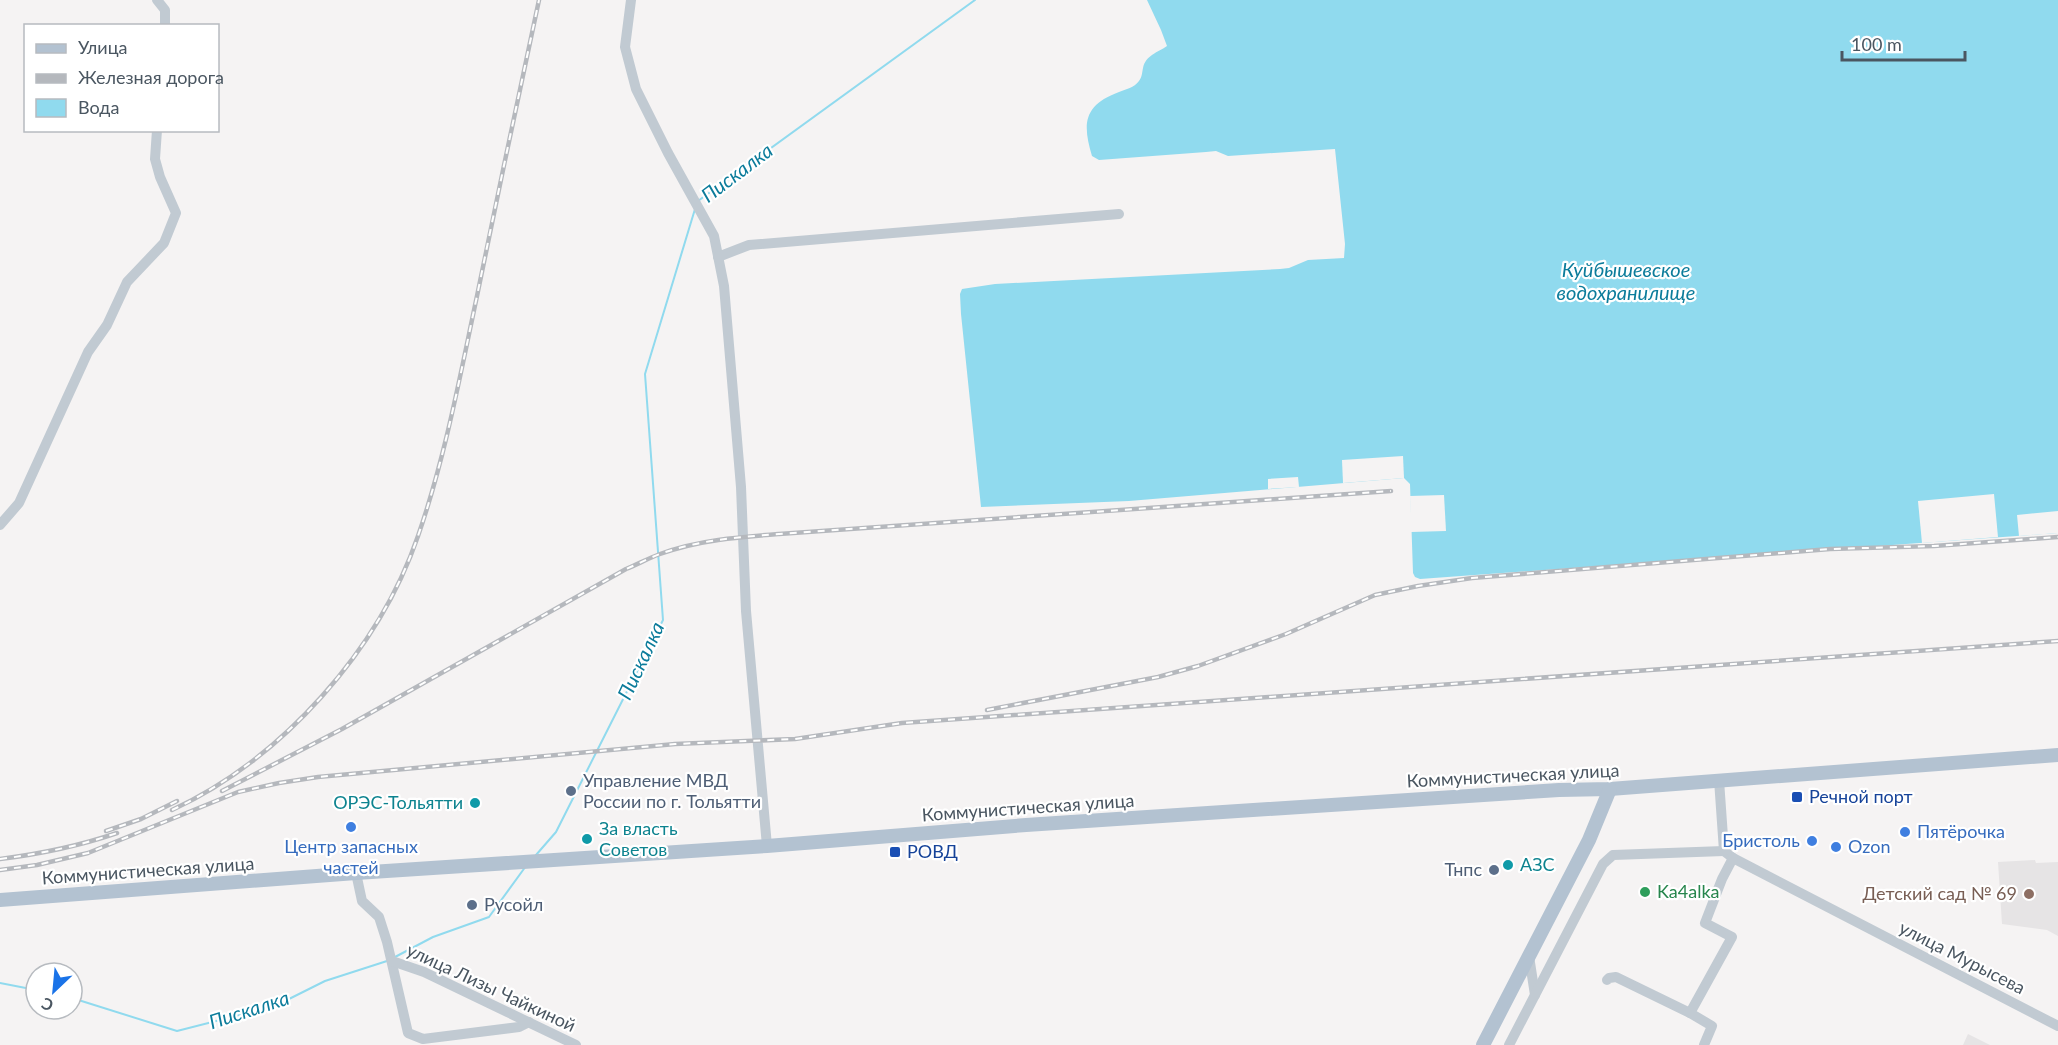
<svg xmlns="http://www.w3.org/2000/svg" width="2058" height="1045" viewBox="0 0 2058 1045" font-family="Lato,sans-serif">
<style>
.education{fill:#e6e4e5}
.water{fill:#90daee}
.pier{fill:#f5f3f3}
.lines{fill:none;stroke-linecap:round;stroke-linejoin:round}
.stream{stroke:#90daee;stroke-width:2}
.minor{stroke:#c1cad2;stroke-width:10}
.major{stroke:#b3c2d1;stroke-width:14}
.rail-casing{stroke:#b5b8bd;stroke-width:4.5}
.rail{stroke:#fff;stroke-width:2;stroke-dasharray:7;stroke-linecap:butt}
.service-dot{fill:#5c6f8a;stroke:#fff;stroke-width:2}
.transit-dot{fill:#1a4fb4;stroke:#fff;stroke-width:2}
.culture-dot{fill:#0f9aa8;stroke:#fff;stroke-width:2}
.shop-dot{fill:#3f7fe0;stroke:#fff;stroke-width:2}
.leisure-dot{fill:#2e9e5b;stroke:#fff;stroke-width:2}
.education-dot{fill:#8d6e63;stroke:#fff;stroke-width:2}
.labels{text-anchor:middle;stroke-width:4.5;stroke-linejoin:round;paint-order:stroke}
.street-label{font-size:18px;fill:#4a5661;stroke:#fff}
.service-label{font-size:18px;fill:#4e5e75;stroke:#fff;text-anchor:start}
.transit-label{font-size:18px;fill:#164399;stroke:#fff;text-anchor:start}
.culture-label{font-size:18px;fill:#0d838f;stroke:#fff;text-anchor:start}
.shop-label{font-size:18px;fill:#366cbe;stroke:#fff;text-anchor:start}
.leisure-label{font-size:18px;fill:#27864d;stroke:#fff;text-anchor:start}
.education-label{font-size:18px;fill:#785e54;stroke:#fff;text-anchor:end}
.water-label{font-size:20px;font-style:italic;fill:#0c7c9b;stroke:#fff}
</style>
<rect width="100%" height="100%" fill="#f5f3f3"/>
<g class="education">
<polygon points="2035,860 2036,863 2058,862 2058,936 2047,930 2002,924 1998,862"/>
<polygon points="1968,1034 1990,1045 1963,1045"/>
</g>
<path class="water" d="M1147,0H2058V533L1420,579L1415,577L1413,573L1410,484L1404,478L1129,501L981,507L961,314L960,294L962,289L995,284L1280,269L1289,268L1308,260L1344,258L1345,244L1335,149L1228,156L1216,151L1206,152L1099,160L1092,156C1082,123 1084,105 1119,92C1126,89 1134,88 1139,81C1142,77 1142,73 1143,68C1146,55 1157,53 1167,46L1161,30Z"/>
<g class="pier">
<polygon points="1403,456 1404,478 1343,483 1342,460"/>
<polygon points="1298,477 1299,487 1268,489 1268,479"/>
<polygon points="1994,494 1998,537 1922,543 1918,501"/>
<polygon points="1444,495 1446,531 1411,532 1410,496"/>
<polygon points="2058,511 2058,533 2019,536 2017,515"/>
</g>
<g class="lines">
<g class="stream">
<polyline points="698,201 975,0"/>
<polyline points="536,855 556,832 663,620 645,374 695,209"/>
<polyline points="395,957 433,937 489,917 526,866"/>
<polyline points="0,983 36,990"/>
<polyline points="72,998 177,1031 275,1006 325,981 387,961"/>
</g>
<g class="minor">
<polyline points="157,0 165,10 165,26"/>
<polyline points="631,0 625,47 636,89 668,153 714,236 724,286 741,487 746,611 767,846"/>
<polyline points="718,257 749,245 1119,214"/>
<polyline points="0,525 19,503 88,352 107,325 127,282 164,243 176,213 160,177 155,159 157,130"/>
<polyline points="1719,780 1724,851 1733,858 2058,1026"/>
<polyline points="356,873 362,901 379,917 387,942 408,1033 423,1039 519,1027 529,1022"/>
<polyline points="1529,956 1535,995"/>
<polyline points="392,961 424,972 576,1045"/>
<polyline points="1607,980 1609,978 1616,977 1690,1013"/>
<polyline points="1509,1045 1603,864 1613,855 1724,851"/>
<polyline points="1704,1045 1712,1026 1690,1013 1732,937 1705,923 1722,879 1733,858"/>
</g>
<g class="major">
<polyline points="0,900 356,873 767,846 1026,825 1559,790 1610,789 2058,755"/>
<polyline points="1483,1045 1589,840 1610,789"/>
</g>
<g class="rail-casing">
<g id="rail">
<polyline points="987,710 1158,677 1198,666 1286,634 1375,595 1418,586 1472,578 1830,549 1934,546 2058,537"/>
<path d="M222,791L342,729L626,569C638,564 649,558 660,554C698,540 739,537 779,534L1391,491"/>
<path d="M172,810C282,759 379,650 418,536C445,458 460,376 477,296C497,197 518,99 539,0"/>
<polyline points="106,831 141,819 177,801"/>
<path d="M0,859C40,854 79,846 117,833"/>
<polyline points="0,870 37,865 88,853 238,792 279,783 318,777 675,744 795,739 902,723 2058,641"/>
</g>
</g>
<use href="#rail" class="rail"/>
</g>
<g class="service-dot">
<circle cx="571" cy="791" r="6"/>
<circle cx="1494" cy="870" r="6"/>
<circle cx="472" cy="905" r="6"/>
</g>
<g class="transit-dot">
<rect x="1791" y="791" width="12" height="12" rx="3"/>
<rect x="889" y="846" width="12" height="12" rx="3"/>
</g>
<g class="culture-dot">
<circle cx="475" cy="803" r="6"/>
<circle cx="587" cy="839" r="6"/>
<circle cx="1508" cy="865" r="6"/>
</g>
<g class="shop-dot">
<circle cx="351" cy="827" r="6"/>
<circle cx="1905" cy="832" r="6"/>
<circle cx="1812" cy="841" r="6"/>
<circle cx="1836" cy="847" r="6"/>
</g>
<circle class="leisure-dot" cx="1645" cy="892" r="6"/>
<circle class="education-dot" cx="2029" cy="894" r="6"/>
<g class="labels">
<g class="street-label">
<text transform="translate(1513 776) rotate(-3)" y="6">Коммунистическая улица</text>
<text transform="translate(1028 808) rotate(-4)" y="6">Коммунистическая улица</text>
<text transform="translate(148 871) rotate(-4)" y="6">Коммунистическая улица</text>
<text transform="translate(1962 958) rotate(27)" y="6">улица Мурысева</text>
<text transform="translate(491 988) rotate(25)" y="6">улица Лизы Чайкиной</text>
</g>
<g class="service-label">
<text x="583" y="787">Управление МВД<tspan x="583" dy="21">России по г. Тольятти</tspan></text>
<text x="1482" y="876" text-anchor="end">Тнпс</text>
<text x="484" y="911">Русойл</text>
</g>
<g class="transit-label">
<text x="1809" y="803">Речной порт</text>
<text x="907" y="858">РОВД</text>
</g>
<g class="culture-label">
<text x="463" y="809" text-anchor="end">ОРЭС-Тольятти</text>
<text x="599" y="835">За власть<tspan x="599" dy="21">Советов</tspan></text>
<text x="1520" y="871">АЗС</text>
</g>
<g class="shop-label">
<text x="1917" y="838">Пятёрочка</text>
<text x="1800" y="847" text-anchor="end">Бристоль</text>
<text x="351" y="853" text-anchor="middle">Центр запасных<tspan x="351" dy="21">частей</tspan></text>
<text x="1848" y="853">Ozon</text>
</g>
<g class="leisure-label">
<text x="1657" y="898">Ka4alka</text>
</g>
<g class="education-label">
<text x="2017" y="900">Детский сад № 69</text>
</g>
<g class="water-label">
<text transform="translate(737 173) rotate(-37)" y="7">Пискалка</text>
<text x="1626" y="277">Куйбышевское<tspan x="1626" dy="23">водохранилище</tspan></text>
<text transform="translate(641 661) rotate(-65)" y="7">Пискалка</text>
<text transform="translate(249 1010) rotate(-18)" y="7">Пискалка</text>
</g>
</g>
<rect x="24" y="24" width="195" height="108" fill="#ffffff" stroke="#b7bbc0" stroke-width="1.5"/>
<rect x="36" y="44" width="30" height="9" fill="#b3c2d1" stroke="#b7bbc0" stroke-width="1.5"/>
<text x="78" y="54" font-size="18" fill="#4a5661">Улица</text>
<rect x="36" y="74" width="30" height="9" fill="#b5b8bd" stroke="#b7bbc0" stroke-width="1.5"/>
<text x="78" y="84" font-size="18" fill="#4a5661">Железная дорога</text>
<rect x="36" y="99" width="30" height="18" fill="#90daee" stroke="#b7bbc0" stroke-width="1.5"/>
<text x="78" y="114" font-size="18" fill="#4a5661">Вода</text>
<g transform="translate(54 991) rotate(206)"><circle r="28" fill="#ffffff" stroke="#b7bbc0" stroke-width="1.5"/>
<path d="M0-4.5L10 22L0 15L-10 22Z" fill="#1a73e8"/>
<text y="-9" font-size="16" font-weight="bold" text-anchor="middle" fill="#4a5661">С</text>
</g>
<path d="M1842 51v9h123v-9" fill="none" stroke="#4a5661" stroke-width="3"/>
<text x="1851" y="51" font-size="18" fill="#4a5661" stroke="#ffffff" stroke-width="4.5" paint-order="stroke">100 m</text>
</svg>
